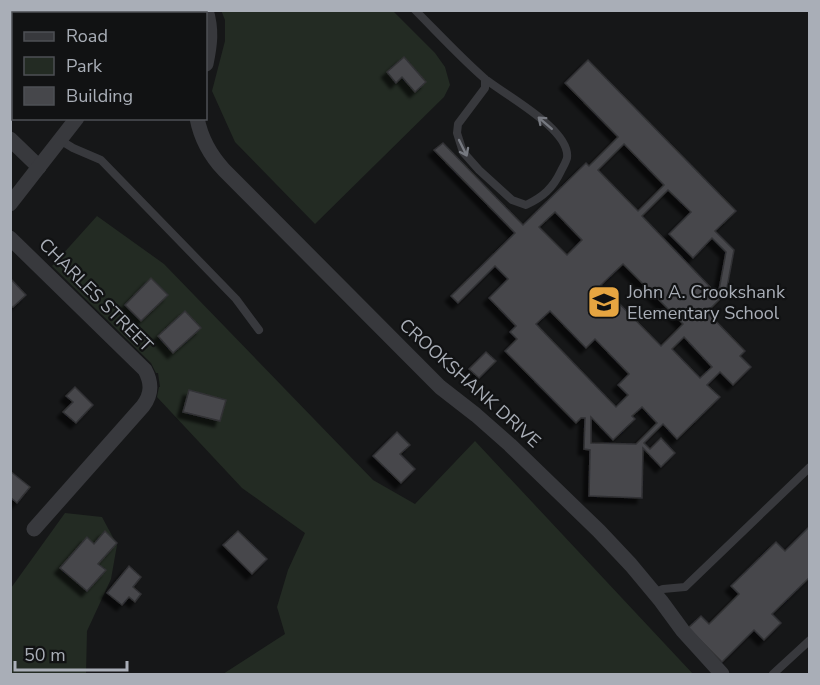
<svg xmlns="http://www.w3.org/2000/svg" width="820" height="685" viewBox="0 0 820 685" font-family="'Nunito Sans',sans-serif">
<style>
.green{fill:#232b23}
.building{fill:#46474b;stroke:#313134;stroke-width:1.5;fill-rule:evenodd;filter:url(#shadow)}
.lines{fill:none;stroke-linecap:round;stroke-linejoin:round}
.service{stroke:#38393d;stroke-width:8}
.minor{stroke:#38393d;stroke-width:15}
.oneway{stroke:#767980}
.labels{text-anchor:middle;stroke-width:4.5;stroke-linejoin:round;paint-order:stroke}
.poi-label{font-size:18px;fill:#a9aeb7;stroke:#111213;text-anchor:start}
.street-label{font-size:18px;fill:#a9aeb7;stroke:#111213}
</style>
<defs>
<filter id="shadow"><feDropShadow dx="-5.5" dy="5.5" stdDeviation="1.5" flood-color="#0009"/></filter>
</defs>
<rect width="100%" height="100%" fill="#161718"/>
<g class="green">
<polygon points="221,10 393,11 435,53 445,67 450,85 444,97 315,224 235,142 212,91 225,41 225,20"/>
<polygon points="97,216 164,264 373,480 415,504 475,441 693,674 223,674 285,634 277,607 288,570 305,533 242,488 157,397 159,387 160,387 158,373 156,373 151,363 52,266"/>
<polygon points="65,513 102,517 117,545 111,579 87,631 86,674 11,674 11,588"/>
</g>
<g class="building">
<polygon points="404,57 426,82 415,92 402,77 396,83 387,72"/>
<path d="M588,60L736,211L715,231L734,250L726,293L707,312L745,351L740,356L751,367L733,385L720,372L707,385L720,397L677,439L663,424L644,443L650,449L661,438L675,453L661,467L643,448L642,498L589,496L590,450L584,449L585,418H581L576,423L505,351L517,339L510,332L516,326L489,298L508,279L495,266L458,303L451,296L515,233L434,150L443,143L523,225L586,163L589,166L618,137L565,83ZM624,144L664,185L638,211L598,170ZM668,190L691,212L669,234L693,258L712,238L726,252L719,290L716,293L642,216ZM555,212L582,240L567,255L539,227ZM623,264L683,324L661,346L601,285ZM550,311L586,348L595,339L629,374L618,385L628,395L616,407L536,324ZM684,337L712,367L700,378L672,349ZM642,407L657,423L636,444L591,443V417L613,440L635,419L632,416Z"/>
<polygon points="10,278 26,295 13,307 10,305"/>
<polygon points="151,278 168,295 141,321 125,305"/>
<polygon points="185,311 201,328 173,353 158,336"/>
<polygon points="486,352 496,361 479,378 469,369"/>
<polygon points="75,387 93,405 76,423 63,412 73,402 66,396"/>
<polygon points="189,390 226,400 220,421 183,412"/>
<polygon points="397,432 410,445 400,454 415,469 401,483 373,456"/>
<polygon points="10,471 30,487 17,503 10,497"/>
<polygon points="810,526 810,577 772,614 781,623 764,640 754,630 722,662 688,628 701,616 709,624 739,594 731,586 776,542 785,551"/>
<polygon points="105,531 117,543 98,564 106,570 87,591 60,568 87,537 94,544"/>
<polygon points="238,531 267,559 252,574 223,545"/>
<polygon points="129,566 141,577 133,587 141,594 135,602 129,597 122,605 107,593"/>
</g>
<g class="lines">
<g class="service">
<path d="M415,10C438,33 460,57 484,78C503,94 571,129 567,158C566,162 563,167 561,171C553,188 543,197 526,205L512,200L479,170L463,152L457,133L458,124L485,88V79"/>
<polyline points="60,140 73,148 101,160 236,299 259,330"/>
<polyline points="653,593 663,589 685,587 810,467"/>
<polyline points="773,674 810,640"/>
</g>
<g class="minor">
<polyline points="158,14 160,10"/>
<path d="M206,64C210,45 212,30 206,10"/>
<path d="M197,118C201,139 210,155 224,170L440,387L476,415L510,445L599,531L631,565L661,601L683,631L722,674"/>
<polyline points="10,139 39,167"/>
<polyline points="10,204 77,118"/>
<path d="M10,238L145,370C152,383 152,394 143,406L34,529"/>
</g>
</g>
<defs><path id="oneway-shaft" d="M-6 0H5M1.5-3L5.5 0L1.5 3" fill="none" stroke-width="1.6" stroke-linecap="round" stroke-linejoin="round" transform="scale(1.5)"/></defs>
<g class="oneway">
<use href="#oneway-shaft" transform="translate(545 123) rotate(-139)"/>
<use href="#oneway-shaft" transform="translate(463 148) rotate(64)"/>
</g>
<defs>
<g id="school-square" transform="scale(1.725)"><rect x="-9" y="-9" width="18" height="18" rx="4" fill="#e6a541" stroke="#111213"/><path d="M0-5L7-2L0 1L-7-2ZM-4 1L0 2.5L4 1V4Q0 6-4 4Z" fill="#111"/></g>
</defs>
<g fill-rule="evenodd">
<use href="#school-square" x="604" y="302"/>
</g>
<g class="labels">
<g class="poi-label">
<text x="627" y="298">John A. Crookshank<tspan x="627" dy="21">Elementary School</tspan></text>
</g>
<g class="street-label">
<text transform="translate(96 295) rotate(45)" y="6">CHARLES STREET</text>
<text transform="translate(470 383) rotate(42)" y="6">CROOKSHANK DRIVE</text>
</g>
</g>
<rect width="820" height="685" fill="none" stroke="#a9aeb7" stroke-width="24"/>
<rect x="12" y="12" width="195" height="108" fill="#111213" stroke="#4e5055" stroke-width="1.5"/>
<rect x="24" y="32" width="30" height="9" fill="#38393d" stroke="#4e5055" stroke-width="1.5"/>
<text x="66" y="42" font-size="18" fill="#a9aeb7">Road</text>
<rect x="24" y="57" width="30" height="18" fill="#232b23" stroke="#4e5055" stroke-width="1.5"/>
<text x="66" y="72" font-size="18" fill="#a9aeb7">Park</text>
<rect x="24" y="87" width="30" height="18" fill="#46474b" stroke="#4e5055" stroke-width="1.5"/>
<text x="66" y="102" font-size="18" fill="#a9aeb7">Building</text>
<path d="M15 661v9h112v-9" fill="none" stroke="#a9aeb7" stroke-width="3"/>
<text x="24" y="661" font-size="18" fill="#a9aeb7" stroke="#111213" stroke-width="4.5" paint-order="stroke">50 m</text>
</svg>
